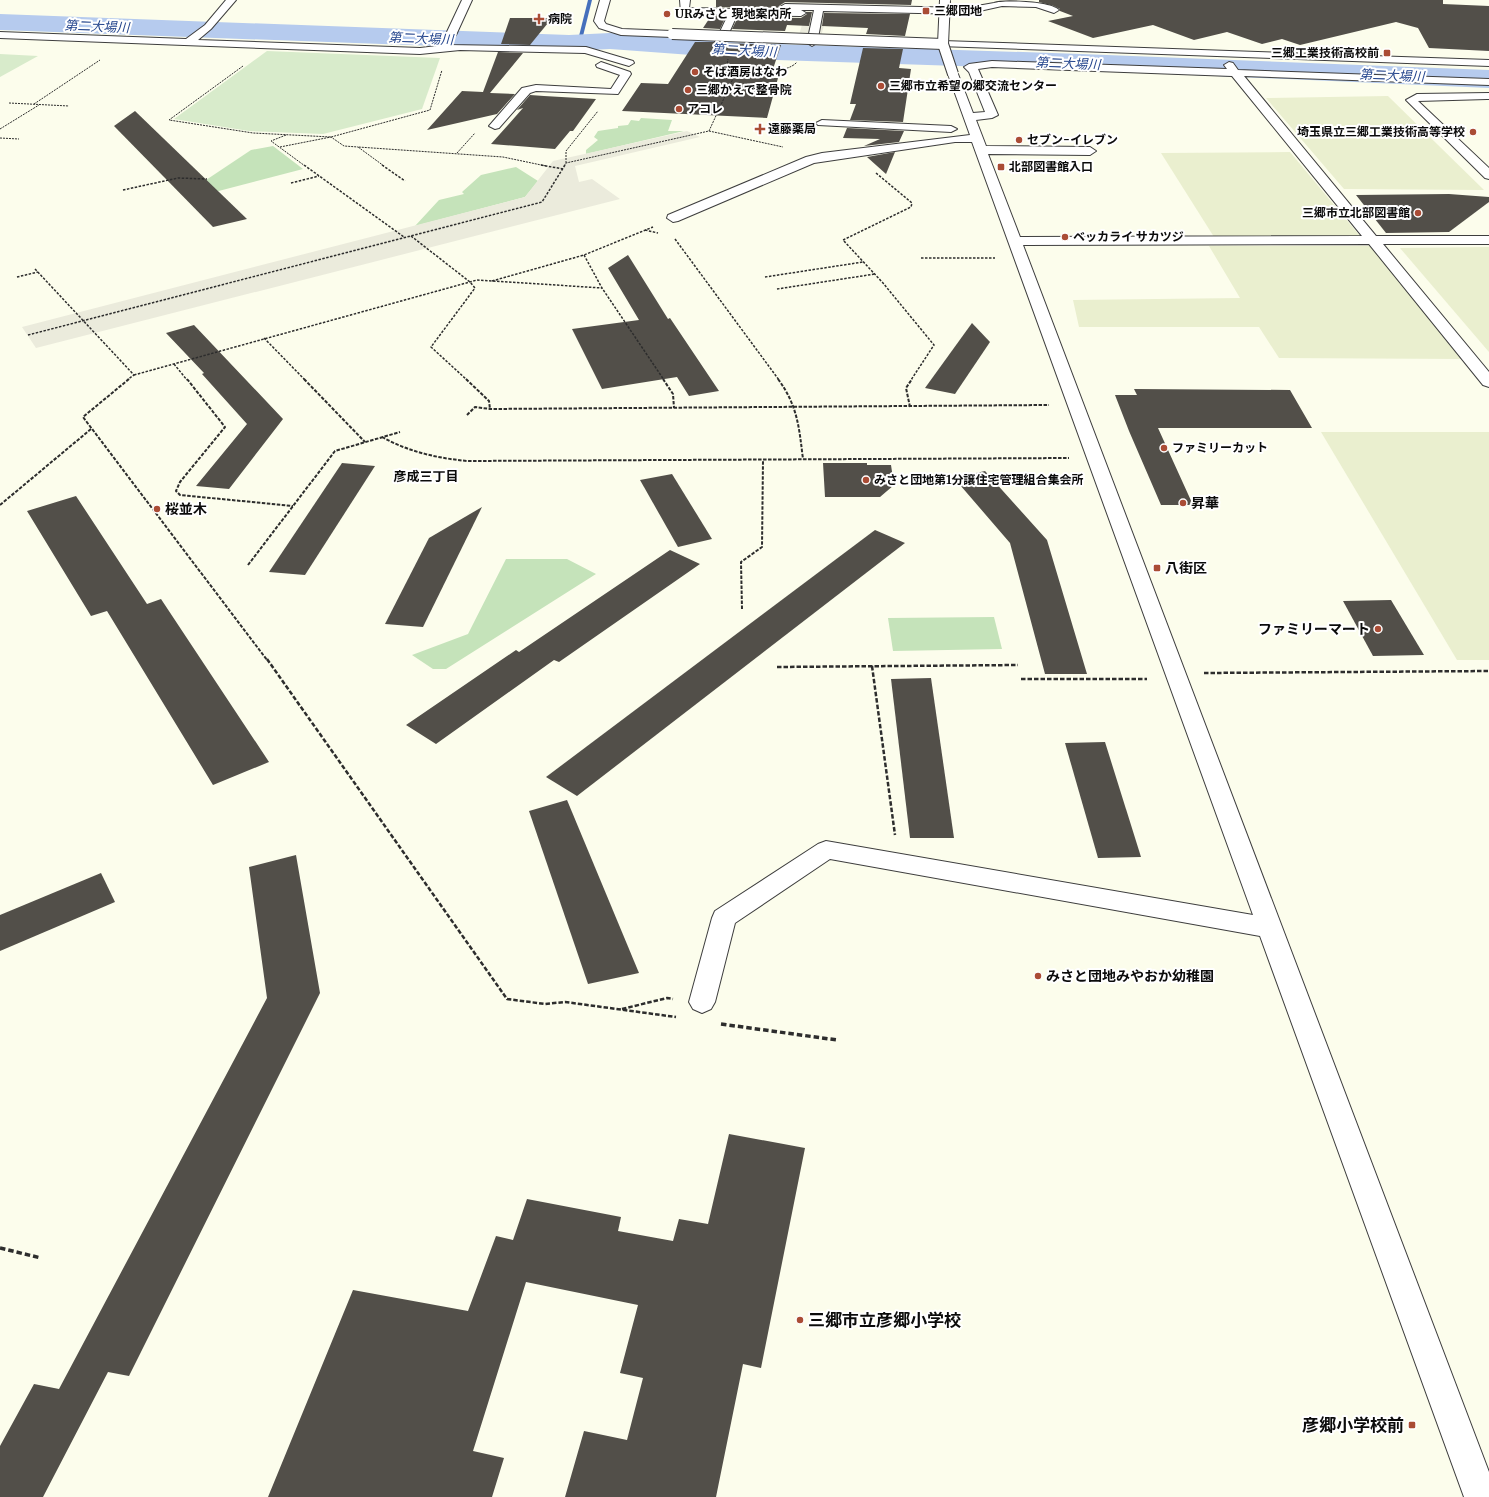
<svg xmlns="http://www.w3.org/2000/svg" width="1489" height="1497" viewBox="0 0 1489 1497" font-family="Merriweather,'Noto Sans JP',serif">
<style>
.farmland{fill:#eaefcf}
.green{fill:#c5e3ba}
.pitch{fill:#d8ebcb}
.plaza{fill:#ebebdc}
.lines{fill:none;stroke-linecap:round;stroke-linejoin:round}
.stream{fill:#4670bc;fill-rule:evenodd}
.river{fill:#b6cbee;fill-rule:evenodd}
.building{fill:#524f49}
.minor-casing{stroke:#3e3e3e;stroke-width:2}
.path-far4{stroke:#2d2d2d;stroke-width:1;stroke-dasharray:2 1;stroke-linecap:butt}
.path-far3{stroke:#2d2d2d;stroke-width:1.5;stroke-dasharray:2.5 1.5;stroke-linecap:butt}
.path-far2{stroke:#2d2d2d;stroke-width:2;stroke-dasharray:3.5 1.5;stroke-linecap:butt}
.path-far1{stroke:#2d2d2d;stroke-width:2.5;stroke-dasharray:4.5 2;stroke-linecap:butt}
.path{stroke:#2d2d2d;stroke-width:3.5;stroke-dasharray:5.5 3;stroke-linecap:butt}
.minor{fill:#fff;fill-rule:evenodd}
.minor-bridge-casing{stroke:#3e3e3e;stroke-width:12;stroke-linecap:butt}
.minor-bridge{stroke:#fff;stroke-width:10}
.poi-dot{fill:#aa4c35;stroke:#fff;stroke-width:1.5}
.labels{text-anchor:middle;stroke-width:4;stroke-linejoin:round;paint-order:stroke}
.far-poi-label{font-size:12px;font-weight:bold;fill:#0b0b0b;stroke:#fff;text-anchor:start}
.far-water-label{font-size:13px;font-style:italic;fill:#24458d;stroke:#fff}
.far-neighbourhood-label{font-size:13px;font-weight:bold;fill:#0b0b0b;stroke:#fff}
.poi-label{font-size:14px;font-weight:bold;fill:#0b0b0b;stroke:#fff;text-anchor:start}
.near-poi-label{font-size:17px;font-weight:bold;fill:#0b0b0b;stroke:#fff;text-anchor:start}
</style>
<rect width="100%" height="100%" fill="#fcfdec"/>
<g class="farmland">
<polygon points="1388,96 1484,190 1344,189 1266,98"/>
<polygon points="1290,152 1360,236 1214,237 1161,153"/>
<polygon points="1209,246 1370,246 1462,359 1279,358 1259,327 1079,327 1073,300 1240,298"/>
<polygon points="1489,247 1489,352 1400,248"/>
<polygon points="1321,432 1489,432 1489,660 1457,660"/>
</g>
<g class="green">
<polygon points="641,118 672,120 668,131 684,131 586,154 586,150 598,140 594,137 598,131 618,128 618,126 628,125 631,120 639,121"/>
<polygon points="273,146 303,169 211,193 200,184 251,150"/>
<polygon points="516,167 538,181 525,197 415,226 439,200 464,194 462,192 481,175"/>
<polygon points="506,559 567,559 596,574 446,669 433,669 412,655 468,634"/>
<polygon points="994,617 1002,649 893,651 888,618"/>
</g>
<g class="pitch">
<polygon points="267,51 440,58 422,109 323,134 249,131 174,119"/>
<polygon points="0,54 38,56 0,77"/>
</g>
<g class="plaza">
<polygon points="777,0 883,5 883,7 905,12 904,14 865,12 827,15 819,43 799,35 804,18 698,9 778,9"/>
<polygon points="687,131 700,137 575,166 579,182 592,179 620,199 36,348 22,327 525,197 553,161"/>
</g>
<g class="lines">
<polygon class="stream" points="588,0 592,0 583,36 588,42 586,43 579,36"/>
<polygon class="river" points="0,14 569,35 610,33 746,43 1081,54 1489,70 1489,88 1081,70 746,59 610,49 569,51 0,30"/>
</g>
<g class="building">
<polygon points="716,0 912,0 911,5 785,2 779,6 779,8 716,7"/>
<polygon points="1039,0 1443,0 1443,4 1489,6 1489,51 1429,48 1418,28 1396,22 1300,45 1282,39 1262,44 1227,32 1194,40 1153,25 1093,38 1048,21 1073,16 1060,11 1060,9 1054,6 1039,2"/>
<polygon points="806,12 812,12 809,26 787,25 785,31 732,29 738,17 801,18 807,14"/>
<polygon points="824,13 910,14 905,36 866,34 868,28 822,26"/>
<polygon points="711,16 726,16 720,29 703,28"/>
<polygon points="510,18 552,18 530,45 501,44"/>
<polygon points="695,42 714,42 719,46 726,43 781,45 770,78 778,78 767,118 622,111 641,83 668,84"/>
<polygon points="863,48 903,49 899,68 911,69 903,122 850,120 856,104 850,104"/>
<polygon points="498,52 523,53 490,93 515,94 497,114 427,130 462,91 483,92"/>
<polygon points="530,95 544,96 596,99 573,131 570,131 555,149 491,144 523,108 517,110"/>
<polygon points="135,111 247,219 213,227 114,126"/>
<polygon points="847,128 904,131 899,142 864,146 880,139 843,138"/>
<polygon points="895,152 886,174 867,157"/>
<polygon points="1449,194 1489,197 1489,202 1449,232 1386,233 1356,195"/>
<polygon points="628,255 668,319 670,318 719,391 689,396 677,377 602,389 572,329 639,320 608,268"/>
<polygon points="972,323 990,342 955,394 925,388"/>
<polygon points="194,325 283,419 229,489 196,486 247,424 202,374 204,373 166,333"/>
<polygon points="1134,389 1290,390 1312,428 1158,428 1193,505 1161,505 1129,431 1115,395 1137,395"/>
<polygon points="342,463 375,466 305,575 269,572"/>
<polygon points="823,463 867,463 867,465 891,465 894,485 880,497 825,497"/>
<polygon points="985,471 1047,540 1087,674 1045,674 1010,543 954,478"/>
<polygon points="672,474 712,539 678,547 640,480"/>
<polygon points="76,496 147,604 161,599 269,762 213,785 107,611 91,616 27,511"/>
<polygon points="482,507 423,627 385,624 429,538"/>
<polygon points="875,530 905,543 577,796 546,777"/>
<polygon points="670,550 700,564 559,662 554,660 436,744 406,725 516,650 519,652"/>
<polygon points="1391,600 1424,655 1373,656 1343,601"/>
<polygon points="931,678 954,838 910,838 891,679"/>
<polygon points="1105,742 1141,857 1098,858 1065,743"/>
<polygon points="567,800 639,973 588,984 529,811"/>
<polygon points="296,855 320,993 129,1376 108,1372 43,1497 0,1497 0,1446 34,1384 59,1389 267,998 249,867"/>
<polygon points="101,873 115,902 0,951 0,915"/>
<polygon points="729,1134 805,1148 761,1368 743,1364 716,1497 565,1497 584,1431 627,1440 643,1378 620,1373 638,1305 526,1282 473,1451 504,1458 492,1497 268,1497 353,1290 468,1311 496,1236 513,1240 527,1199 621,1217 618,1231 673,1241 679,1219 708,1224"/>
</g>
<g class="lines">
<g class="minor-casing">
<g id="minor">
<polygon points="226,0 236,0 211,29 198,40 420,48 437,46 446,34 462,0 472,0 456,35 448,45 586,47 633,61 634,63 629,66 585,53 460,50 420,54 0,38 0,32 186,39 205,25"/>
<polygon points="600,0 610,0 604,21 606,24 622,29 672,31 677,34 672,37 621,35 599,28 594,21"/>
<path d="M680,0H690L689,8L794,10H785L780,7L785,4L966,8L994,3C1002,0 1050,1 1059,10L1054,13L1036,7L1002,6L966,14L823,11L817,43L812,46L807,43L814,10H801L806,13L801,16L737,15L725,42L720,45L715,42L728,15L681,13Z"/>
<polygon points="943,41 1489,60 1489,66 939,46 938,44 939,42"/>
<path d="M992,61L1227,69L1224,65L1229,62L1233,63L1238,70L1489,79V85L1244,76L1376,236H1489V244H1383L1489,372V387L1483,385L1369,244L1023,245L1489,1472V1497H1464L1260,936L830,859L735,923L715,1002L711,1009L702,1013L693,1009L689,1002L712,918L715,911L818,844L826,841L1253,915L972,142H955L814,163L678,221L673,222L667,218L668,215L806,157L822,153L970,135L948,74L953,71L958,74L973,113L985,112L969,72L964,67L969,64ZM992,67L1232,76L1362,236L1020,237L988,154L1090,155L1096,151L1090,147L986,146L976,120L992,118L998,115L978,69Z"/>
<polygon points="601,62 630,72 631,74 618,94 536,91 530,93 499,128 495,129 489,126 522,88 536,85 611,89 620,75 597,67 596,65"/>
<polygon points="1489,93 1489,99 1487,99 1418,101 1489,168 1489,179 1485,178 1406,100 1417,94"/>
<polygon points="822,120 951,126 957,129 951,132 818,125 816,123"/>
</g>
</g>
<g class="path-far4">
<polyline points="243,66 169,120 253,133 331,137 430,110 442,70"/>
<path d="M736,72C751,73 787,74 797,62"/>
<polyline points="9,103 69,106"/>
<polyline points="34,104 100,60"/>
<polyline points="0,129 39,105"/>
<polyline points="709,131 783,147"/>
<polyline points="286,135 271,141 305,166"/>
<polyline points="0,138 19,139"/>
<polyline points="280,147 331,137 344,146 358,147"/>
<polyline points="457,153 475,133"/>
<polyline points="566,163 566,151 598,111"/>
<polyline points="384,166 358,147 503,157 546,166"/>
<polyline points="564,166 566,163 709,131 736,72 727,64 728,59"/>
</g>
<g class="path-far3">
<polyline points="304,165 404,237"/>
<polyline points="382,165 405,181"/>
<polyline points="541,165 563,169"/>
<polyline points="876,173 912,203 911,207 843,240 883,283 934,345 911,380"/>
<polyline points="291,183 319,176"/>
<polyline points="123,190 178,178 207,179"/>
<polyline points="645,230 658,233"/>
<polyline points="411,236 470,282 475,288 431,347 467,380"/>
<polyline points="675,239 779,380"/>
<polyline points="584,255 602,288 664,380"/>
<polyline points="921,258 995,258"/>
<polyline points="35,269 134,375 127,380"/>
<polyline points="17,277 38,272"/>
<polyline points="765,277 863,262"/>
<polyline points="492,281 584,255 653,227"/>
<polyline points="777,289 875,274"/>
<polyline points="28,335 542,202 565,165"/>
<polyline points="264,338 305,380"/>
<polyline points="174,364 187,380"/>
<polyline points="134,375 477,280 602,288"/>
</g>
<g class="path-far2">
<polyline points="129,379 83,417 267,660"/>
<polyline points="187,379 225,427 180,482 176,491 180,495 293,506"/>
<polyline points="304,379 365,442"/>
<polyline points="466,379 489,401 490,409"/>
<polyline points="663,379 673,394 674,408"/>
<path d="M778,379C798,406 799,428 803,459"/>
<polyline points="910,407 906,388 912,379"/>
<polyline points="467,415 475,407 490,409 1049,405"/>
<path d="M382,437C409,452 437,458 467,461L1069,458"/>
<polyline points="0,505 91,429"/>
<polyline points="248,565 335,451 400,432"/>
<polyline points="742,609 741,562 762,547 763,460"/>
</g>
<g class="path-far1">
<polyline points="267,659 507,999 545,1004 565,1002 676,1017"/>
<polyline points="872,666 895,835"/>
<polyline points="777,667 1018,665"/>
<polyline points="1204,673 1489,671"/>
<polyline points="1021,679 1147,679"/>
<polyline points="622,1009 667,998 673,999"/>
</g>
<g class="path">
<polyline points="721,1024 837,1040"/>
<polyline points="0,1248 41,1258"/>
</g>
<use href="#minor" class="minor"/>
<g class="minor-bridge-casing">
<g id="minor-bridge">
<polyline points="945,0 943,44 953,74"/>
<polyline points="672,34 943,44"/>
</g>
</g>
<use href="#minor-bridge" class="minor-bridge"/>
</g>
<g class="poi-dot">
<rect x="922" y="7" width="8" height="8" rx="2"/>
<circle cx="667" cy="14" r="4"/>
<path d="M537 13h4v4h4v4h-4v4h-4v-4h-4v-4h4z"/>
<rect x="1383" y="49" width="8" height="8" rx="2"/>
<circle cx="695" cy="72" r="4"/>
<circle cx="881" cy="86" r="4"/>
<circle cx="688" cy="90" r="4"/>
<circle cx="679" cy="109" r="4"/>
<path d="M758 123h4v4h4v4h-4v4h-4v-4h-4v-4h4z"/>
<circle cx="1473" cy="132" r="4"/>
<circle cx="1019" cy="140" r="4"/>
<rect x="997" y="163" width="8" height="8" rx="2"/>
<circle cx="1418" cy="213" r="4"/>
<circle cx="1065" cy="237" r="4"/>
<circle cx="1164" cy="448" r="4"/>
<circle cx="866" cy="480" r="4"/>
<circle cx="1183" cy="503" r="4"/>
<circle cx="157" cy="509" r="4"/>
<rect x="1153" y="564" width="8" height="8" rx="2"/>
<circle cx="1378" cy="629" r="4"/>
<circle cx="1038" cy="976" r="4"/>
<circle cx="800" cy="1320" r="4"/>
<rect x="1408" y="1421" width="8" height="8" rx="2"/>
</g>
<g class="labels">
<g class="far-poi-label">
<text x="934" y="15">三郷団地</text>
<text x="675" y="18">URみさと 現地案内所</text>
<text x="548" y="23">病院</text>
<text x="1379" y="57" text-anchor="end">三郷工業技術高校前</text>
<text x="703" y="76">そば酒房はなわ</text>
<text x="889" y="90">三郷市立希望の郷交流センター</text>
<text x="696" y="94">三郷かえで整骨院</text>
<text x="687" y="113">アコレ</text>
<text x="768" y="133">遠藤薬局</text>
<text x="1465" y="136" text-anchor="end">埼玉県立三郷工業技術高等学校</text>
<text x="1027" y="144">セブン-イレブン</text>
<text x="1009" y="171">北部図書館入口</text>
<text x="1410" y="217" text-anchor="end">三郷市立北部図書館</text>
<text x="1073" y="241">ベッカライ サカツジ</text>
<text x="1172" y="452">ファミリーカット</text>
<text x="874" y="484">みさと団地第1分譲住宅管理組合集会所</text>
</g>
<g class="far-water-label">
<text transform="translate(97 26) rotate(2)" y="5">第二大場川</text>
<text transform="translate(421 38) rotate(2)" y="5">第二大場川</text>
<text transform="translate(744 50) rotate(3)" y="5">第二大場川</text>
<text transform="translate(1068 63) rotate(2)" y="5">第二大場川</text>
<text transform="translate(1392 75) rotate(2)" y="5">第二大場川</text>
</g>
<g class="far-neighbourhood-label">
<text x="426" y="481">彦成三丁目</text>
</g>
<g class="poi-label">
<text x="1191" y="508">昇華</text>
<text x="165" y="514">桜並木</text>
<text x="1165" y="573">八街区</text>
<text x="1370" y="634" text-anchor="end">ファミリーマート</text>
<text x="1046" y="981">みさと団地みやおか幼稚園</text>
</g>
<g class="near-poi-label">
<text x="808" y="1326">三郷市立彦郷小学校</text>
<text x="1404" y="1431" text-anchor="end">彦郷小学校前</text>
</g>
</g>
</svg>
